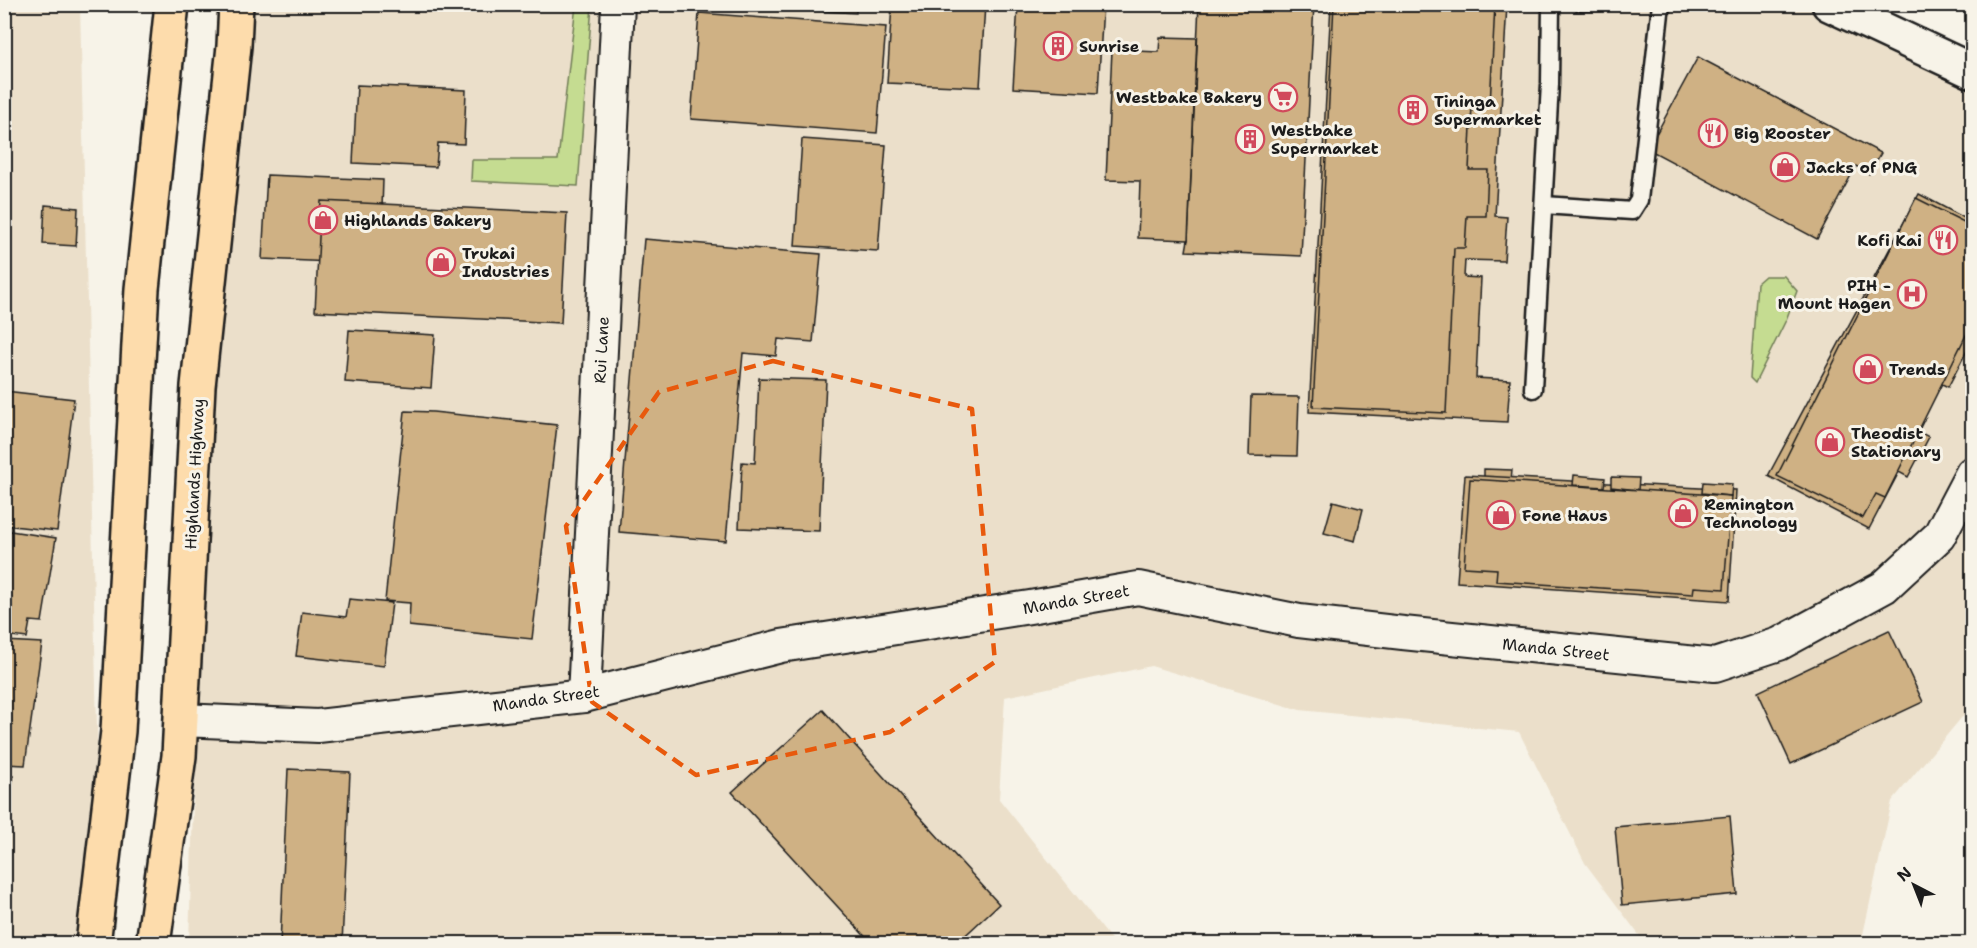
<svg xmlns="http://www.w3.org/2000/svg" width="1977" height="948" viewBox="0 0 1977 948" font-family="'Shantell Sans',sans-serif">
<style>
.built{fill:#ebdfca}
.green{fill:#c5dc91;stroke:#707c56;stroke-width:1.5}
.building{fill:#cfb184;stroke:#1c1c1c;stroke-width:1.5}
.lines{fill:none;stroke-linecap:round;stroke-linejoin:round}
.service-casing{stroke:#1c1c1c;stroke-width:21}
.minor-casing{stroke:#1c1c1c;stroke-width:36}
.tertiary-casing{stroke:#1c1c1c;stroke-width:38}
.primary-casing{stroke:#1c1c1c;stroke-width:38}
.service{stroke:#f7f3e8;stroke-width:16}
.minor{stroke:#f7f3e8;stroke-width:32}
.tertiary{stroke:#f7f3e8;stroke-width:33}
.primary{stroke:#fddcac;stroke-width:33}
.marked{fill:none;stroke:#e8590c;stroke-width:4.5;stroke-dasharray:12 8;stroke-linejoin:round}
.labels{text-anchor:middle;stroke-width:6;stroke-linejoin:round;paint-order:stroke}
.poi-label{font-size:16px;font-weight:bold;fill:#1c1c1c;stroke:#f7f3e8;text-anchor:start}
.street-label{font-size:16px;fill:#1c1c1c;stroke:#f7f3e8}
</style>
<rect width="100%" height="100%" fill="#f7f3e8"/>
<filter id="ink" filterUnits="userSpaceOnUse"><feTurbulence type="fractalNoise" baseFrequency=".0167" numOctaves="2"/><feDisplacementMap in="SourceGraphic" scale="12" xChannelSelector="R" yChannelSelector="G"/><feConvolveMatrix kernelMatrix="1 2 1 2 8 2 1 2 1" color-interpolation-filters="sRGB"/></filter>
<g filter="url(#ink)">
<g class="built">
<polygon points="1842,4 1972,77 1972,705 1892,801 1862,939 1836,944 1645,943 1585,863 1519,732 1300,710 1151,666 1005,697 999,799 1114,943 189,944 216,5"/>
<polygon points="5,5 80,5 102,943 5,944"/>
</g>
<g class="green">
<polygon points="576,5 592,5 578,186 471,181 472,160 558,160"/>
<polygon points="1765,276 1784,276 1797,291 1786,320 1755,383 1750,378 1757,283"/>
</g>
<g class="building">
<polygon points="704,4 856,4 856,13"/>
<polygon points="892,4 985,4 980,87 887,83"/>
<polygon points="1018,4 1103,4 1098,93 1013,88"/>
<polygon points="1199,4 1314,4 1301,256 1186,251 1188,240"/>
<polygon points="1331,4 1507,4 1495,216 1507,217 1504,261 1465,260 1464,277 1481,278 1476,378 1510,380 1507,422 1309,412"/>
<polygon points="1334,4 1495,4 1490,106 1472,105 1469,170 1488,170 1486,216 1467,216 1465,248 1454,248 1446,413 1313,407"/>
<rect x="1576" y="4" width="26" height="7"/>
<polygon points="699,13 886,27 877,133 691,119"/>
<polygon points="1160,37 1197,38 1188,240 1138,238 1140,181 1106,180 1112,50 1159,52"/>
<polygon points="1698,57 1881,153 1869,174 1856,166 1817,239 1648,149"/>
<polygon points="357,85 466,90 464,144 438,143 436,167 353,163"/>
<polygon points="802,139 886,145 878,251 795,246"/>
<polygon points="267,175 383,180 380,264 262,259"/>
<polygon points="1919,194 1972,222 1972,304 1965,318 1972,323 1972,341 1948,387 1938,382 1913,429 1929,437 1908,477 1899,472 1869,529 1768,476"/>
<polygon points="1916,198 1972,226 1972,323 1885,498 1876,494 1863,518 1777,476"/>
<polygon points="321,201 567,213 561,323 315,311"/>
<polygon points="45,205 78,208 76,246 43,244"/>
<polygon points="644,239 821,254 813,342 778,339 776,356 743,353 726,541 619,532"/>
<polygon points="349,330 435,335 431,388 345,382"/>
<polygon points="759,378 826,380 819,531 739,528 742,462 755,463"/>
<polygon points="5,391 74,399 57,531 4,525"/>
<polygon points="1251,396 1299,397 1297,456 1249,455"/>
<polygon points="405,411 433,412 557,425 532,639 409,626 410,603 385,601"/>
<polygon points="1484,469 1512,470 1511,481 1484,479"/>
<polygon points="1465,475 1736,490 1729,601 1457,582"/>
<polygon points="1574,475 1605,478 1604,487 1573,485"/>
<polygon points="1611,477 1639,478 1638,490 1611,487"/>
<polygon points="1470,479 1731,496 1724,589 1694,587 1693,594 1496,581 1497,569 1464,567"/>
<polygon points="1703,482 1732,484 1731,496 1702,493"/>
<polygon points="1333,501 1363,509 1355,541 1324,533"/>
<polygon points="4,530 56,538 42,622 30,621 27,638 4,635"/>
<polygon points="349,599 392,603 384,666 296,656 302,612 346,617"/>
<polygon points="1889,630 1923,702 1791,764 1758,692"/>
<polygon points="4,641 42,643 25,765 4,764"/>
<polygon points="823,710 999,904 956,944 872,944 732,792"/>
<polygon points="288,769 350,772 342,944 280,944"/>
<polygon points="4,776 13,776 7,842 4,842"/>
<polygon points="1730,816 1737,894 1622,905 1615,827"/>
</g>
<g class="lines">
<g class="service-casing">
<g id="service">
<polyline points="1544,205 1632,211 1639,200 1661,4"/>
<polyline points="1533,389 1550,84 1551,4"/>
</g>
</g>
<g class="minor-casing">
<g id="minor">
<polyline points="584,696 618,4"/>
<polyline points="181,720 318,726 584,696 781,646 1030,607 1138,588 1299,621 1403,633 1715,665 1779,644 1884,587 1939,536 1972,473"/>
</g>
</g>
<g class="tertiary-casing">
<polyline id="tertiary" points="1829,4 1972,71"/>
</g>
<g class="primary-casing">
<g id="primary">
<polyline points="93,944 118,731 142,289 172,4"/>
<polyline points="153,944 179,756 198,386 234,46 236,4"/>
</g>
</g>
<use href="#service" class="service"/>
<use href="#minor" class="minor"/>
<use href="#tertiary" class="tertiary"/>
<use href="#primary" class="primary"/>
</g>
</g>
<path class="marked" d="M773,361L972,409L995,662L890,732L696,775L592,702L566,526L659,392Z"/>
<defs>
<g id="building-ring" transform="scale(1.5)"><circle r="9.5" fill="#f7f3e8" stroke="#d1495b" stroke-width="1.5"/><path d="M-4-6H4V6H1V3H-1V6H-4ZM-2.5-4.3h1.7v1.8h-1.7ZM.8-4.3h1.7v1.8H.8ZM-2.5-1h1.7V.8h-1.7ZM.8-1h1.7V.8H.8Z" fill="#d1495b"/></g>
<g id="supermarket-ring" transform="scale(1.5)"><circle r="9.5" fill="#f7f3e8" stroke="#d1495b" stroke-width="1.5"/><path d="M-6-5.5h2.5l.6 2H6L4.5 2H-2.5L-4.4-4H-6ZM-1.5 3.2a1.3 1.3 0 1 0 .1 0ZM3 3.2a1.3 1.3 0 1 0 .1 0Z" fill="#d1495b"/></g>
<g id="restaurant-ring" transform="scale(1.5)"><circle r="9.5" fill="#f7f3e8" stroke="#d1495b" stroke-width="1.5"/><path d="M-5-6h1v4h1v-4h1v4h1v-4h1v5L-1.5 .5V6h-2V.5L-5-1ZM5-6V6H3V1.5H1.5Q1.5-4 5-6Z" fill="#d1495b"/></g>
<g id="shop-ring" transform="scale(1.5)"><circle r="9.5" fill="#f7f3e8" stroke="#d1495b" stroke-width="1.5"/><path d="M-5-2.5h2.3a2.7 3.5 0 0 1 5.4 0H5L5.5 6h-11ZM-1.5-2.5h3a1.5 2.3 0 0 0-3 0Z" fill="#d1495b"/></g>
<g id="hospital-ring" transform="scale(1.5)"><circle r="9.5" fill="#f7f3e8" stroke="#d1495b" stroke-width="1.5"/><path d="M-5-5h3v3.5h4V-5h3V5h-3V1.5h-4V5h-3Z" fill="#d1495b"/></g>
</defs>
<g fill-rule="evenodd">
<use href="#building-ring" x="1058" y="46"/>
<use href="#supermarket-ring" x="1283" y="97"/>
<use href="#building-ring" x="1413" y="110"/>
<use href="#restaurant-ring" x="1713" y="133"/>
<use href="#building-ring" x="1250" y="139"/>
<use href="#shop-ring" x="1785" y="167"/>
<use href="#shop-ring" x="323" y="220"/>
<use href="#restaurant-ring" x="1943" y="240"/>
<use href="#shop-ring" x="441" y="262"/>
<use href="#hospital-ring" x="1912" y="294"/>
<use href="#shop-ring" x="1868" y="369"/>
<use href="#shop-ring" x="1830" y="442"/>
<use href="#shop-ring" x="1683" y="513"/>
<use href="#shop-ring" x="1501" y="515"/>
</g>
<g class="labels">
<g class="poi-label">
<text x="1079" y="52">Sunrise</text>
<text x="1262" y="103" text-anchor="end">Westbake Bakery</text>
<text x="1434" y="107">Tininga<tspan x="1434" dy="18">Supermarket</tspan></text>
<text x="1271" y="136">Westbake<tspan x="1271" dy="18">Supermarket</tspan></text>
<text x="1734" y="139">Big Rooster</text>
<text x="1806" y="173">Jacks of PNG</text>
<text x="344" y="226">Highlands Bakery</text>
<text x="1922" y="246" text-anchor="end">Kofi Kai</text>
<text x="462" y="259">Trukai<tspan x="462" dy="18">Industries</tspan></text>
<text x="1891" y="291" text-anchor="end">PIH -<tspan x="1891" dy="18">Mount Hagen</tspan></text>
<text x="1889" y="375">Trends</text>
<text x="1851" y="439">Theodist<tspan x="1851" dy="18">Stationary</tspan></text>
<text x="1704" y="510">Remington<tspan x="1704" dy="18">Technology</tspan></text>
<text x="1522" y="521">Fone Haus</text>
</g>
<g class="street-label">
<text transform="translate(601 350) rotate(-87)" y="6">Rui Lane</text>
<text transform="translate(194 474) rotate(-87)" y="6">Highlands Highway</text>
<text transform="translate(1076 599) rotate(-10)" y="6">Manda Street</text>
<text transform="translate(1556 649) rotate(6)" y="6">Manda Street</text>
<text transform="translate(546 698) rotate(-8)" y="6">Manda Street</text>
</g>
</g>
<rect width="1977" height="948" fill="none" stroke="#f7f3e8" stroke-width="24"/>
<rect x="12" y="12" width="1953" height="924" fill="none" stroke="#1c1c1c" stroke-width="2" filter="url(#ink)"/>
<g transform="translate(1914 885) rotate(318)" stroke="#f7f3e8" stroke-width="4.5" paint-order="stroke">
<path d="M0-4.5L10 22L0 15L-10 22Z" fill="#1c1c1c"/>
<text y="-9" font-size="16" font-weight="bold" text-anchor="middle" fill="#1c1c1c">N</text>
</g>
</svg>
